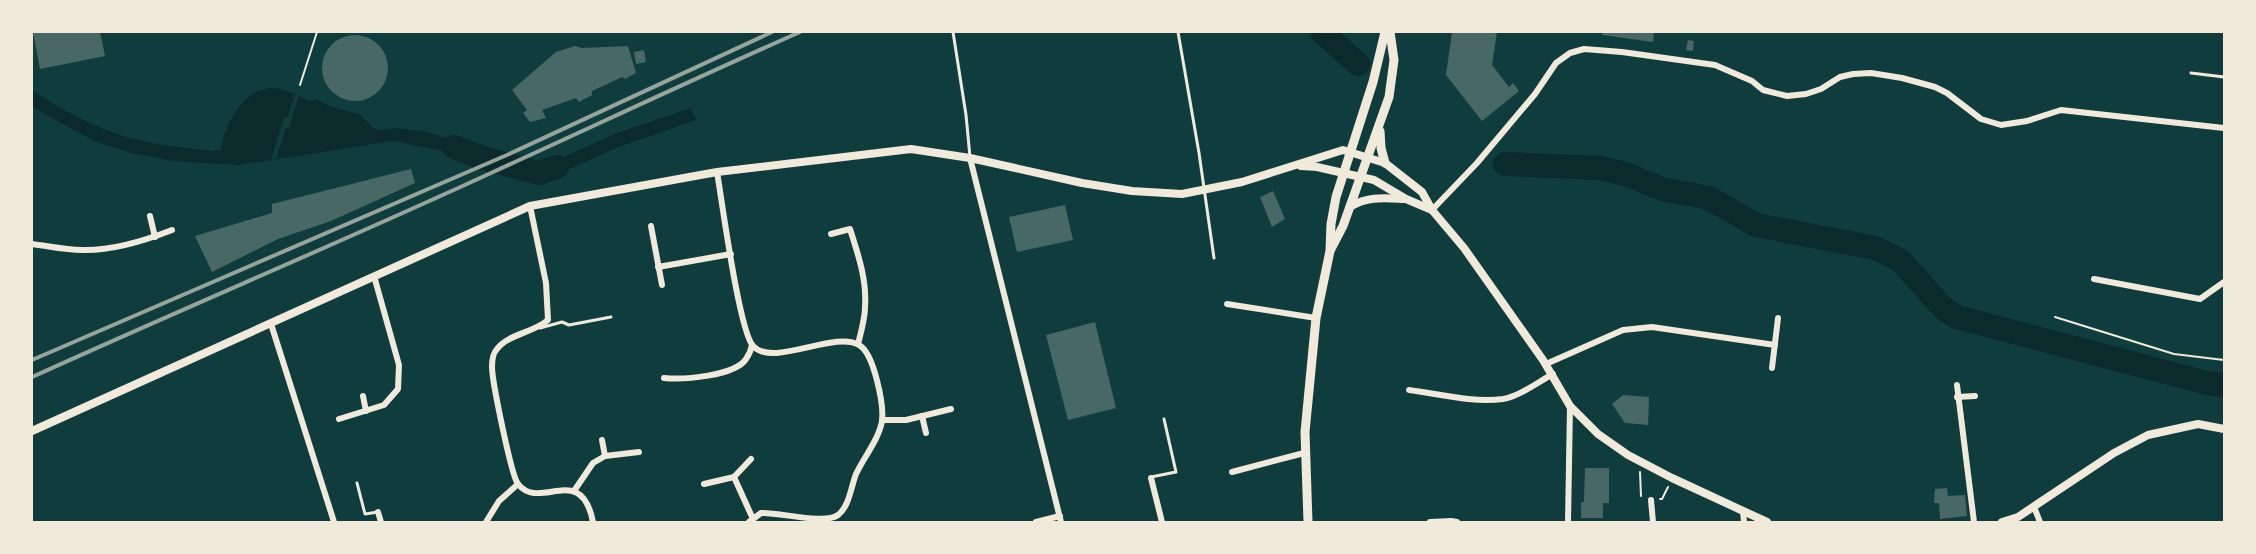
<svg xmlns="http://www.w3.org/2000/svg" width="2256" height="554" viewBox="0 0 2256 554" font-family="'PT Sans',sans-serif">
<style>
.water{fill:#0a2a2b}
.pier{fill:#0f3d3e}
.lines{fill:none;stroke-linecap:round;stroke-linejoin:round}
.river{stroke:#0a2a2b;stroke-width:24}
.building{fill:#486865}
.path{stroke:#f1e9da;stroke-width:2}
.service{stroke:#f1e9da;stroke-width:3}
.minor{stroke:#f1e9da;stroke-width:6}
.tertiary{stroke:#f1e9da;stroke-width:8}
.primary{stroke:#f1e9da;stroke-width:9}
.rail{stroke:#97a49c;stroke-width:4}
</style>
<rect width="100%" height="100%" fill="#0f3d3e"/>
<g class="water">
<path d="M270,88L282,89L310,101L316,100L332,107L359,114L376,130L395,128L422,131L497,152L469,164L464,156L459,154L393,141L239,165L173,161L131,153L96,142L32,107V90C67,113 105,134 147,142C168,146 190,148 212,151L221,150C222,132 239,100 256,92C260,90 266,89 270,88Z"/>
<polygon points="691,108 696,120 616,148 556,175 533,180 506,177 537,164 546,165 617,133"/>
</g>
<polygon class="pier" points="296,92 300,93 289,129 286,128 275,163 270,163 284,118 287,118"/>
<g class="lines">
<g class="river">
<polyline points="1322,32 1358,64"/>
<polyline points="454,147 483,158 539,173 557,167"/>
<polyline points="1505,164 1600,168 1626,174 1662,189 1709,198 1756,225 1875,248 1900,260 1942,307 1957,317 2207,383 2224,385"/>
</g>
</g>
<g class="building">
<polygon points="33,32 100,32 105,56 40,69"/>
<polygon points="1452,32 1497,32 1492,65 1509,87 1513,83 1519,91 1482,121 1446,75"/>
<polygon points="1603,32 1654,32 1653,42 1602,35"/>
<circle cx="355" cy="68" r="33"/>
<polygon points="1688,40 1694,41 1693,51 1686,50"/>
<polygon points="575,46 582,48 628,46 636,73 625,79 622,77 592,91 592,95 579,102 576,98 542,110 546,118 530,122 523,113 527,110 512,90 556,52"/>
<polygon points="644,50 646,62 636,64 634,52"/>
<polygon points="411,169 415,183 331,221 278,239 212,272 195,236 272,213 272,204"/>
<polygon points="1273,191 1285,219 1272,227 1260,197"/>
<polygon points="1065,205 1073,240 1017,252 1009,217"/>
<polygon points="1095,322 1116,408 1068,420 1046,335"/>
<polygon points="1623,395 1649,397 1648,425 1625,423 1612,404"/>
<polygon points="1585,468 1609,468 1609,503 1603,503 1603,518 1581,518 1581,502 1584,502"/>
<polygon points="1947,488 1948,496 1965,495 1967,516 1940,519 1939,503 1934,503 1935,489"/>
</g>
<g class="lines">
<g class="path">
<polyline points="300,85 317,32"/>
<polyline points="2055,317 2174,354 2224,360"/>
<polyline points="1640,472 1641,496"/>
<polyline points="1660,499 1662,499 1668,487"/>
</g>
<g class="service">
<polyline points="953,32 966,115 970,157"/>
<polyline points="1178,32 1199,153 1214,258"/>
<polyline points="2191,73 2224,77"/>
<polyline points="540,328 562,322 569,325 611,317"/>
<polyline points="1151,477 1176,472 1164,419"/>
<polyline points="357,483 365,514 378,512"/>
</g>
<g class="minor">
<polyline points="970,158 1061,522"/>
<path d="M717,172C722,201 739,330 753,346C773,368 835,330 859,345C874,353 884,405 882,421C879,439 864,457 856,474C851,487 849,507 838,515C824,525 780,512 761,513L749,522"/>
<path d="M530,206L546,283L548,320C533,333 508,334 497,349C493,353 492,361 492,367C492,380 511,475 518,484C540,512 581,461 593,522"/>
<polyline points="1432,210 1477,163 1535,94 1556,63 1570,53 1584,49 1622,52 1715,65 1752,81 1763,90 1787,96 1806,94 1821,89 1840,77 1853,74 1871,73 1902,78 1935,87 1947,93 1981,119 2001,125 2027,121 2061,110 2224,128"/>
<polyline points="150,216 155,237"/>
<polyline points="651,226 662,285"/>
<path d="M831,234L850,229C858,254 867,280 865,307C865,319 861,332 858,344"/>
<path d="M32,244C48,246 65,250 82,250C113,251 144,241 172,230"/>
<polyline points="658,267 731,254"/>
<polyline points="2094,279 2200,299 2224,282"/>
<polyline points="1227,304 1316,318"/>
<polyline points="271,324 334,522"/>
<polyline points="1546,364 1623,330 1652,327 1775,345"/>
<polyline points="1772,368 1778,318"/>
<path d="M664,378C683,380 735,376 746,359C749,355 751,350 752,345"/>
<polyline points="1957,385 1974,522"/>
<path d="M1409,390C1439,394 1473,403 1503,399C1520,396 1538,382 1553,374"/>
<polyline points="363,396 366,411"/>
<polyline points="1957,397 1975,396"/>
<polyline points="922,416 926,433"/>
<polyline points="339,419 384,405 398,389 399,365 374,276"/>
<polyline points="882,420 906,420 951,409"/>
<polyline points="602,440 605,456"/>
<polyline points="1232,472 1304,453"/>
<polyline points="734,477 753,519"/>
<polyline points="1151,478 1162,522"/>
<polyline points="704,484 734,477 751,459"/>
<polyline points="574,491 593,463 605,456 639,452"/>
<polyline points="1651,500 1653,522"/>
<polyline points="2034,507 2040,522"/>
<polyline points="1743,511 1744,522"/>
<polyline points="378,512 381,522"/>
<polyline points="486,522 499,501 518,484"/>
<polyline points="1036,522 1060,516"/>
<polyline points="1430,522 1451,521 1457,522"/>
<polyline points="1568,522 1570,406"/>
</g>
<g class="tertiary">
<polyline points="1301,166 1317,167 1374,180 1406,199 1432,210"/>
<path d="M1350,207C1367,196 1384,198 1404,199"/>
<polyline points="32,431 530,206 717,172 911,149 970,158 1082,183 1132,191 1182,194 1242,182 1343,150 1385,163 1422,192 1432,210 1464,248 1543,360 1570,406 1598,434 1628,455 1672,478 1767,522"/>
<polyline points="2002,522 2018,517 2114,453 2148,435 2198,424 2224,429"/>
</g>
<g class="primary">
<polyline points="1380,131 1381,148 1385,163"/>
<polyline points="1331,249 1343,226 1389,97 1394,60 1390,32"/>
<polyline points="1308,522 1305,432 1316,318 1330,251 1331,224 1336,197 1373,82 1385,32"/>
</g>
<g class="rail">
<polyline points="32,360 507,155 772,32"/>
<path d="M32,377C184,308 339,243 491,173C594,126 696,78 800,32"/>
</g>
</g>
<rect width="2256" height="554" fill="none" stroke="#f1e9da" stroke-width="66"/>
</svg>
